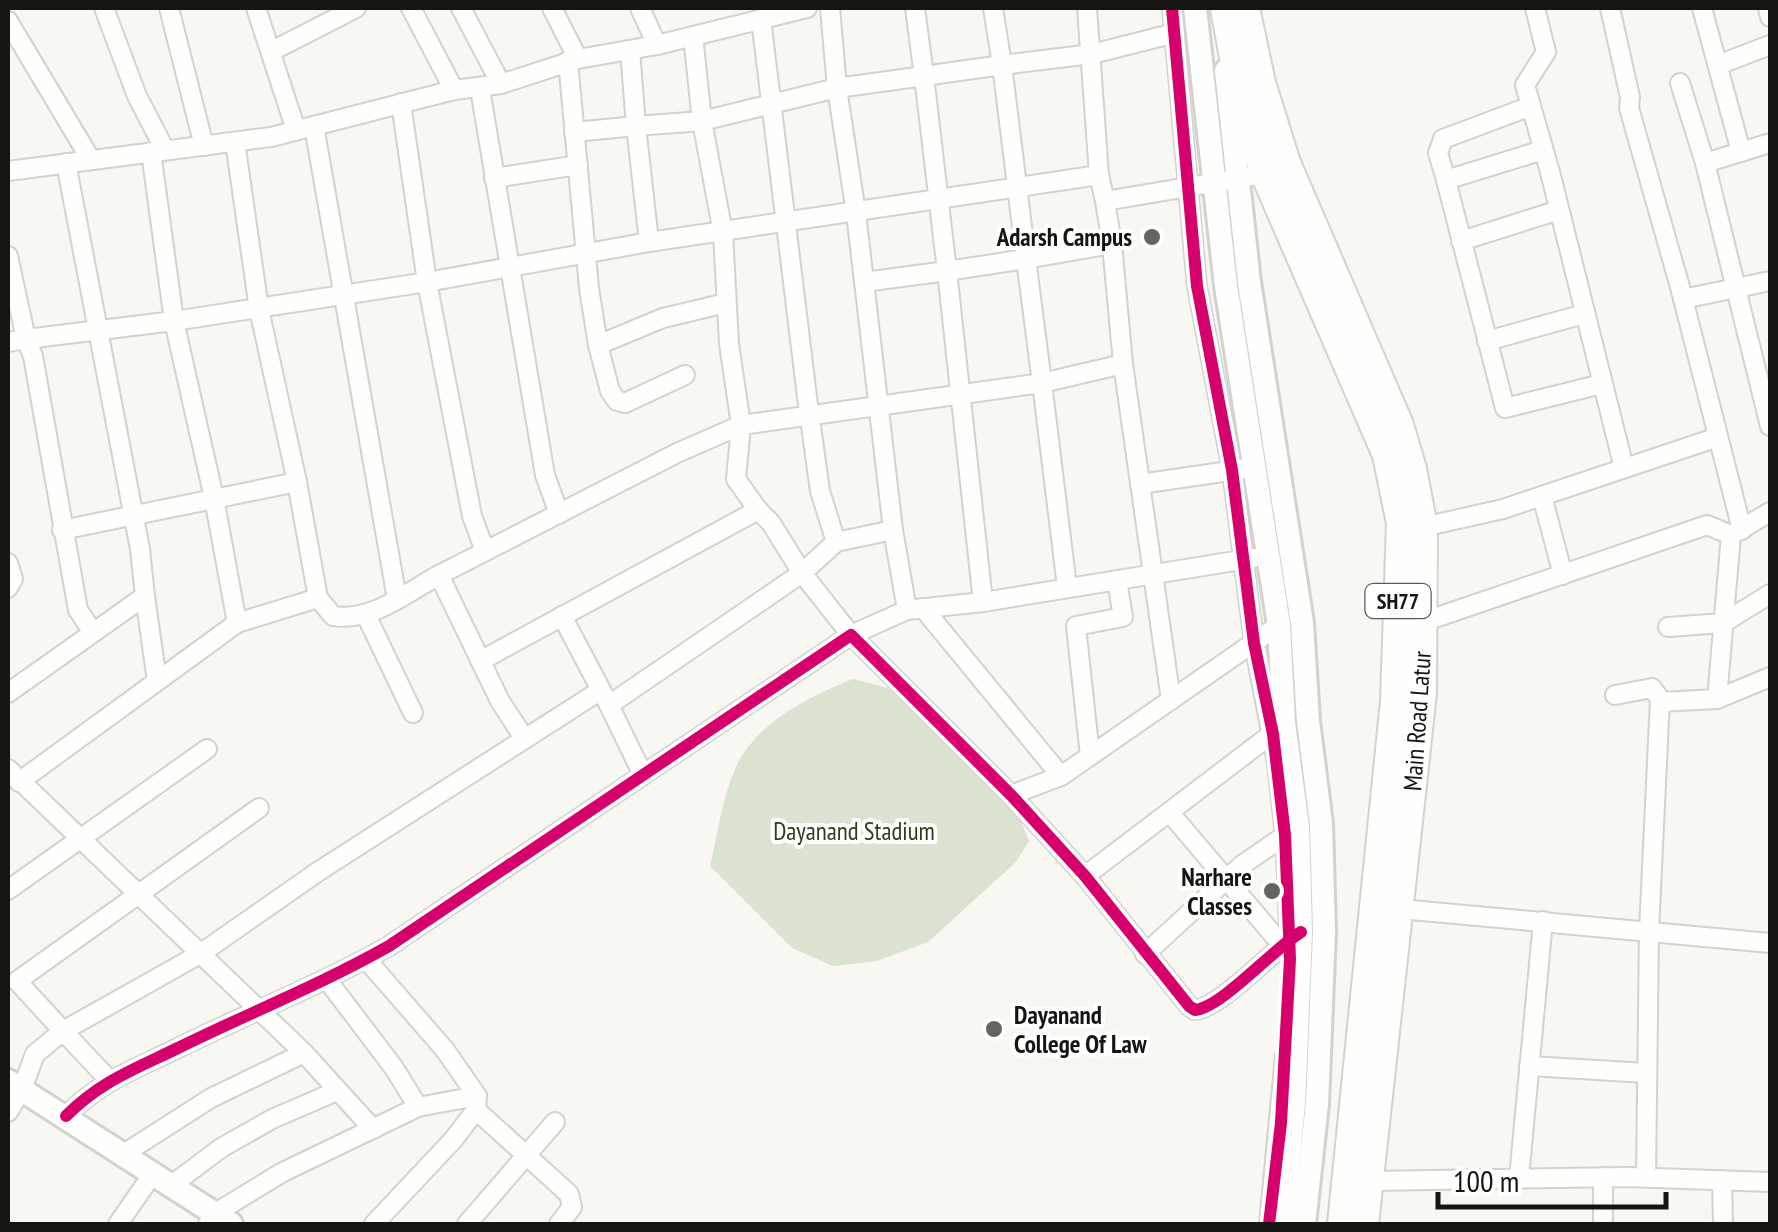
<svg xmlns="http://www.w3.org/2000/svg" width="1778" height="1232" viewBox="0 0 1778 1232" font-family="'PT Sans Narrow',sans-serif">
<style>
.green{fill:#dbe2d1}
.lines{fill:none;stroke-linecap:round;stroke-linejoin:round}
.minor-casing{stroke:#d3d2cf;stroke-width:22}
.tertiary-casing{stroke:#d3d2cf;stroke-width:28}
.primary-casing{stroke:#d3d2cf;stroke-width:32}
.minor{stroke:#fefefd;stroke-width:18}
.tertiary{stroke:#fefefd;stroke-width:22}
.primary{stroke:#fefefd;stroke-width:28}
.cycleway-casing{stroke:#fff;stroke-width:19}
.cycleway{stroke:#d6006c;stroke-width:12}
.poi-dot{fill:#656460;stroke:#fff;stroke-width:4}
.labels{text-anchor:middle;stroke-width:8;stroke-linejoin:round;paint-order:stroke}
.shield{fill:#fff;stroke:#5c5b59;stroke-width:2.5}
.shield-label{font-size:22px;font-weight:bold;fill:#161512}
.poi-label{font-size:25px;font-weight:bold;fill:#161512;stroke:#fff;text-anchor:end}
.street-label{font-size:25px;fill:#161512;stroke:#fff}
.park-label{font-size:25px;fill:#2d4015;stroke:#fff}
</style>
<rect width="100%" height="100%" fill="#f8f7f2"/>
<path class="green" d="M853,679L888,688L1019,817L1029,841L1016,862L928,942L877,961L833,966L792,948L710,866C718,834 722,797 736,767C757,722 810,696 853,679Z"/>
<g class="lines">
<g class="minor-casing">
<g id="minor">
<polyline points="104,8 137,96 165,150"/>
<polyline points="169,8 204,146"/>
<polyline points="256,8 296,130"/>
<polyline points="411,8 454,90"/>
<polyline points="461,8 501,84"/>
<polyline points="552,8 578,59"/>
<polyline points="640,8 657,45"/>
<polyline points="830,8 837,88 924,76 947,271 864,282"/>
<polyline points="993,8 1002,65 1092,54 1175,33"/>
<polyline points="1087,8 1099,175"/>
<polyline points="1172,8 1197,286 1232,470 1254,643 1277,763 1285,835 1290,945"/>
<polyline points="1535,8 1546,52 1525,85 1550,172 1624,468"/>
<polyline points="1610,8 1630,97 1629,108 1680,287 1742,530"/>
<polyline points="1702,8 1741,152"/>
<polyline points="1768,8 1770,17"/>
<polyline points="761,19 807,397 820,491 836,542 802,573 851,635 907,610 893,530"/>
<polyline points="8,21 91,160"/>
<polyline points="693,36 702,121 837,88 856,213 893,530 836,542"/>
<polyline points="272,51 356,8"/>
<polyline points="568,61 589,288 598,345 663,318 726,303"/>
<polyline points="1718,65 1770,45"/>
<polyline points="1680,83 1705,163 1770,426"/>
<polyline points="480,89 545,475 559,514"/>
<polyline points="314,126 397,599"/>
<polyline points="574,132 636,126 630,50"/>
<polyline points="1543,150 1446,180 1505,408 1602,384"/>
<polyline points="1705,163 1770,143"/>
<polyline points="8,171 271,137 454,90 501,84 578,59 657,45 807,8"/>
<polyline points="494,178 578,165"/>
<polyline points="1446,180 1438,153 1443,139 1531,106"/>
<polyline points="1461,241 1559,210"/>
<polyline points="8,256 26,339 8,342"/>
<polyline points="1683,299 1770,281"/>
<polyline points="1487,341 1584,314"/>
<polyline points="598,345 610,391 617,401 625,403 685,375"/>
<polyline points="1123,364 1171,700"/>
<polyline points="1140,484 1243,469"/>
<polyline points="1542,496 1563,575"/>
<polyline points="1423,527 1503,509 1718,437"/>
<polyline points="62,530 297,482"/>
<polyline points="485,551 472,516 427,282 649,242 1099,175 1105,201 1265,174"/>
<polyline points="8,563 13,579 8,588"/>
<polyline points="1067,587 1042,383 1123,364 1112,244"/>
<polyline points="145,596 157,681"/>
<path d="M318,598L333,616C372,622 406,593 439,575"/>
<polyline points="983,602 1253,558"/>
<polyline points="923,608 1061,776"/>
<polyline points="907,610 983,602 947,271 1026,259 1002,65 924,76 915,8"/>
<polyline points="366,615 413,713"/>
<polyline points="562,616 601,690"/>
<polyline points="1423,622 1707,525 1731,535 1770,512"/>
<polyline points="237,623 214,498 174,321 427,282 401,103"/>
<polyline points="1668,627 1723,623 1770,594"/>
<polyline points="92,631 78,610 33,356 26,339 174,321 151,152"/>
<polyline points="480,661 758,510 736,479 741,425 1042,383 1026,259 1112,244 1105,201"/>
<polyline points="8,693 145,596 140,549 66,163"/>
<polyline points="1615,695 1652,688 1660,699 1649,931 1646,1177"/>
<polyline points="1717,699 1770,677"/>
<polyline points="1660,702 1717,699 1731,535"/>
<polyline points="609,705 643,775"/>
<polyline points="524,738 500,701 439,575 677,453 741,425 729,344 723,233 702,121 636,126 649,242"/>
<polyline points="1090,756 1076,626 1123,617 1117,581"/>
<polyline points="8,769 304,1053 373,1129"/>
<polyline points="19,782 237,623 318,598 297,482 259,309 235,142"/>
<polyline points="1011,795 1061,776 1279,625"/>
<polyline points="1170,813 1282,945"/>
<polyline points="1085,876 1277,730"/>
<polyline points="8,890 207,749"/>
<polyline points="1400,909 1770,943"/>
<polyline points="1145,954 1242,865 1293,830"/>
<polyline points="366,959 445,1050 477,1096"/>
<polyline points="328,981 394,1068 418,1107"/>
<polyline points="1529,1066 1647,1073"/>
<polyline points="110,1081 63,1031 200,954 319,871 601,690 609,705 802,573 771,523 758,510"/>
<polyline points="476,1110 569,1194 572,1207 559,1224"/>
<polyline points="8,1112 22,1089 35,1054 63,1031 17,981 259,808"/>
<path d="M66,1116C101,1081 135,1069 178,1048C249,1013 320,985 389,946L851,635L1011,795L1085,876L1189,1006L1195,1010C1222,1007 1273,949 1301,932"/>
<polyline points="125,1153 211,1098 304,1053"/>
<polyline points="1519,1178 1543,921"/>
<polyline points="1722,1180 1723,1224"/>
<polyline points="1369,1181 1627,1177 1770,1182"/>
<polyline points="173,1184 221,1148 272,1119 337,1091"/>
<polyline points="118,1224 154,1172"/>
<polyline points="208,1224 214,1214 281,1173 418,1107 477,1096 476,1110 453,1140 374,1224"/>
<polyline points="467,1224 555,1122"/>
<polyline points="1269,1224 1285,1056"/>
<polyline points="1603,1224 1603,1177"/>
</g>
</g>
<g class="tertiary-casing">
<g id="tertiary">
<polyline points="1195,8 1226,286 1279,625 1284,723 1298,827 1301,932 1294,1103 1283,1224"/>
<polyline points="1226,71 1249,282 1302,623 1308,721 1321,824 1324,931 1317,1104 1304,1224"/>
<polyline points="8,1081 231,1224"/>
</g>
</g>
<g class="primary-casing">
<g id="primary">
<polyline points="1225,8 1239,85 1265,174 1387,455 1401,523 1395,701 1342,1224"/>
<polyline points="1245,8 1261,83 1286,163 1399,425 1412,469 1423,527 1422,693 1364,1224"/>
</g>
</g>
<use href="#minor" class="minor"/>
<use href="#tertiary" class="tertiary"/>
<use href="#primary" class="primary"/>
<g class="cycleway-casing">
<g id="cycleway">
<polyline points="1172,8 1197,286 1232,470 1254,643 1273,734 1285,835 1290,959 1281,1123 1269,1224"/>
<path d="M66,1116C101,1081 135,1069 178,1048C249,1013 320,985 389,946L851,635L1011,795L1085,876L1189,1006L1195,1010C1222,1007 1273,949 1301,932"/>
</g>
</g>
<use href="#cycleway" class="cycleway"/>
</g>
<g class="poi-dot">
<circle cx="1152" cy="237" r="10"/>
<circle cx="1272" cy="891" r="10"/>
<circle cx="994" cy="1029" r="10"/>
</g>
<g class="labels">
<rect class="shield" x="1365.5" y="584" width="65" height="34" rx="8"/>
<g class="shield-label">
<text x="1398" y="609">SH77</text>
</g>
<g class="poi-label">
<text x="1132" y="246">Adarsh Campus</text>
<text x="1252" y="886">Narhare<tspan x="1252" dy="29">Classes</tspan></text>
<text x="1014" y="1024" text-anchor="start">Dayanand<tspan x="1014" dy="29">College Of Law</tspan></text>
</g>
<g class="street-label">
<text transform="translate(1417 721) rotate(-86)" y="9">Main Road Latur</text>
</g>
<g class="park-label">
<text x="854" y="840">Dayanand Stadium</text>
</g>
</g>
<rect width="1778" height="1232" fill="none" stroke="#161512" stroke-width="20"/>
<path d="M1438 1192v15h228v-15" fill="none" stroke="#161512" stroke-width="5"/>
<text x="1453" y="1192" font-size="30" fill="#161512" stroke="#ffffff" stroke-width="8" paint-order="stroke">100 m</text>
</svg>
